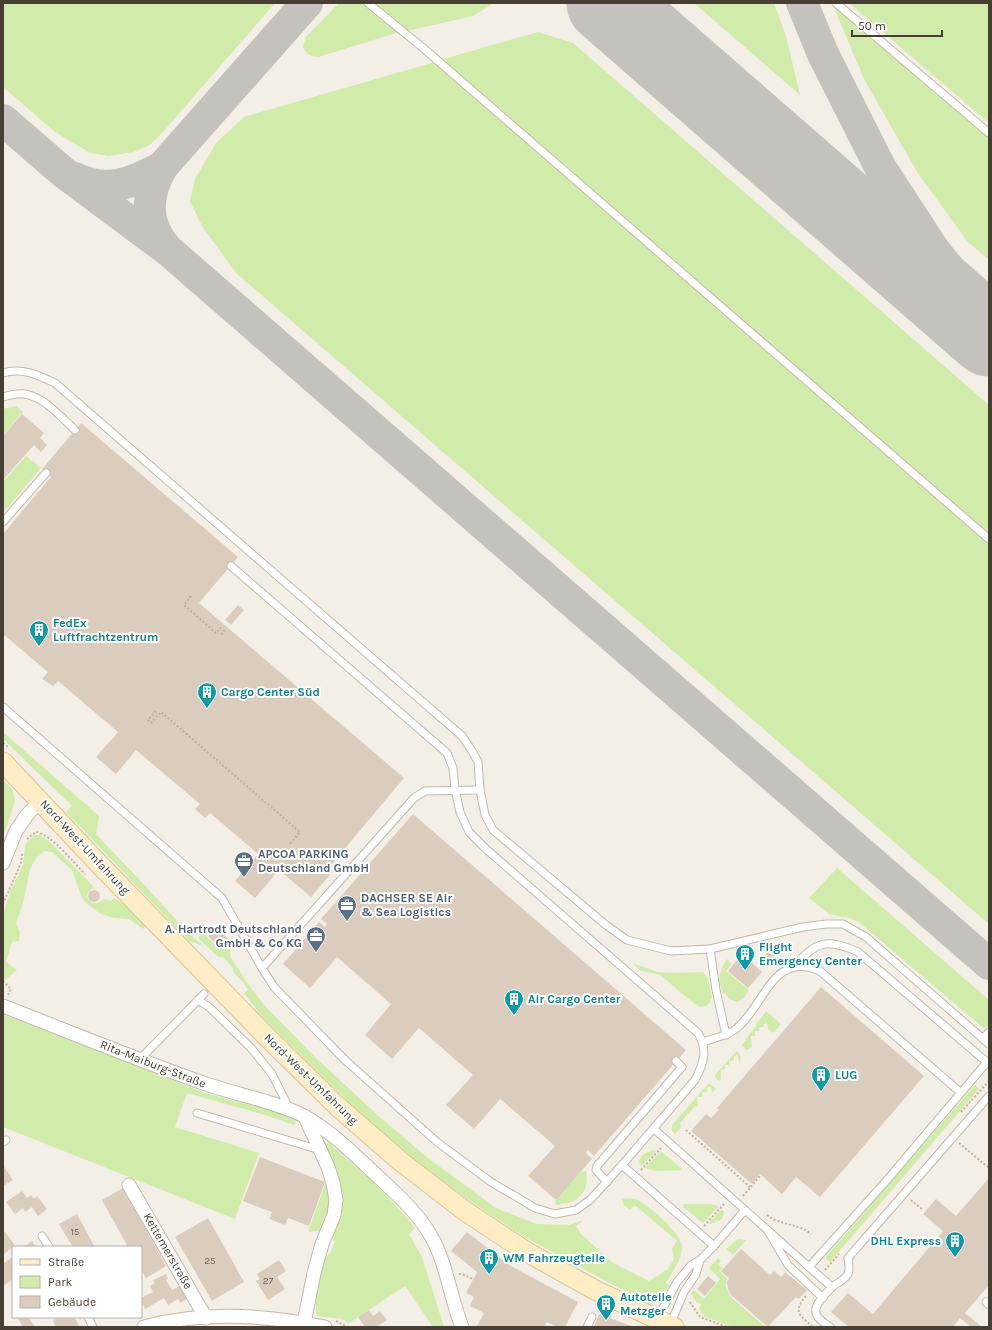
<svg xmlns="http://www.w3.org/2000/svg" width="992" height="1330" viewBox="0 0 992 1330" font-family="Karla,sans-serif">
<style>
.green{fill:#d1ebab}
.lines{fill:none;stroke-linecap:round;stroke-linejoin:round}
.taxiway{stroke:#c5c2be;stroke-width:32}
.runway{stroke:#c5c2be;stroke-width:81}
.building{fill:#dacdbd}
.service-casing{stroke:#c3b9aa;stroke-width:9}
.minor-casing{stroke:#c3b9aa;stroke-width:15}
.secondary-casing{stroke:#dbc494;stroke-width:21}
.path{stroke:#c3b298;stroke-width:2;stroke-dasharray:2 2;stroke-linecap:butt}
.service{stroke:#fff;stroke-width:7}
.minor{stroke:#fff;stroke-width:13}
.secondary{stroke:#ffeec5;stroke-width:19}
.labels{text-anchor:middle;stroke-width:4;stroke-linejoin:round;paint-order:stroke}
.number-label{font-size:10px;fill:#6c6256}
.culture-label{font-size:12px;font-weight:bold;fill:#0d838f;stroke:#fff;text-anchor:start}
.street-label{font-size:12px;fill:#473f34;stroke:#fff}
.service-label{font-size:12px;font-weight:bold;fill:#4e5e75;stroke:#fff;text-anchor:start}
</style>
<rect width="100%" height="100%" fill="#f4efe6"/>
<g class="green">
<polygon points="3,3 275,3 163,132 150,145 133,152 109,156 90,153 55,132 3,87"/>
<path d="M339,3H363L400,32L318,57C310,56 306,55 303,47L306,37Z"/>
<polygon points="373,3 492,3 491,5 473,16 407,31"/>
<polygon points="694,3 774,3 786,36 800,95"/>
<polygon points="832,3 834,3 989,136 989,260 968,242 917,172 864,79"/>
<polygon points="849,3 989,3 989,123"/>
<polygon points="538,32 573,43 989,405 989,537 440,60"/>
<polygon points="435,62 989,543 989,924 236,273 202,226 190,201 195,179 216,143 244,117"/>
<polygon points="16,406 23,412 3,435 3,409"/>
<polygon points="26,456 41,468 3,513 3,482"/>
<polygon points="3,732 99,816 96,834 149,890 189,934 205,947 193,942 192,943 188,940 66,812 72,806 3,739"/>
<polygon points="3,780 12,789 15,801 3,837"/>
<path d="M35,835H40L49,841L94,887L88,892L87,897C92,905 97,905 104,899L111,901L114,898L130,908L146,925L143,929L129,919L113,918L99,913L86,903L82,898L72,870L52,852L44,851C26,866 29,879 24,899C22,907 19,915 16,923L20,933L19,941L12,942L6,962L17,970L5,980L3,977V913L11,890L23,865L25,846L28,841Z"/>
<polygon points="837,868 989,1000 989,1027 986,1028 982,1027 860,923 850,918 829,914 809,898"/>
<path d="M202,933L222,950L229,942L231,958L246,981L265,1006L317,1059L382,1119L428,1158L496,1208L537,1224L569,1225L581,1221H583L576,1226L580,1233L613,1263L649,1281L667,1270L674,1259L672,1249L677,1241L635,1205L630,1210L624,1205L622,1199C626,1198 631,1198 635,1199C647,1203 681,1233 682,1246C684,1256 671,1274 666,1283L670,1285L666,1291L656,1299L650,1300L640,1298L617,1287L528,1239L470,1201L412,1158L372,1125L262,1017L244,993L248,990L244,983L233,972V968L223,957H218L198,938Z"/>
<path d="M727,959L732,964L726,971L749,990L744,998L737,1002L729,999L725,993L723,994C718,981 718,971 727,959Z"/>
<polygon points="632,963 658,972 679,973 703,972 708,979 712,998 710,999 710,1002 706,1006 699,1007 685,996 660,975 641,971"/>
<polygon points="766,1011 781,1024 773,1033 768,1029 767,1023 764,1024 764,1027 759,1027 759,1031 755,1031 755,1036 751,1036 752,1047 747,1050 742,1045"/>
<polygon points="3,1014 205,1093 276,1112 295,1121 296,1123 294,1125 265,1115 187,1093 175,1127 259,1153 235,1219 3,1127"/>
<polygon points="737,1051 741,1056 740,1062 739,1063 738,1055 734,1056 734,1061 729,1061 729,1065 725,1065 725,1070 721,1070 721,1079 719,1081 714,1076"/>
<polygon points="709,1083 716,1089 712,1093 711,1087 707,1087 707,1092 702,1092 702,1097 698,1097 697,1098 698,1106 697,1107 695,1106 680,1123 681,1128 675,1134 672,1131 672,1125"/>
<polygon points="975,1085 979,1089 830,1262 825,1258"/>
<path d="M328,1142C358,1169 390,1195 415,1228L409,1234L422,1257L444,1327H433L405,1286L349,1323L342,1319L317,1316L316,1314V1294L323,1260L331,1252L335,1242L332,1238L333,1229L341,1205L323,1147Z"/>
<polygon points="652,1150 656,1151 642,1166 639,1162 642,1155"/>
<polygon points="661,1151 683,1170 656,1171 645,1168"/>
<path d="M586,1171C590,1193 577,1203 556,1205L555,1201L581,1172Z"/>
<polygon points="330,1183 330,1210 321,1231 308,1232 325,1184"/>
<polygon points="684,1204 710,1204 719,1206 703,1223 683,1207"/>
<polygon points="722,1209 724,1212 722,1219 714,1223 708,1224"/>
<polygon points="738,1239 746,1240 733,1255 726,1249"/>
<polygon points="718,1258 721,1261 718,1264 722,1268 719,1271 727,1278 726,1286 730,1296 765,1327 733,1327 705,1317 699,1309 701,1304 696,1302 691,1294 694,1290 704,1299 720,1279 709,1268"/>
</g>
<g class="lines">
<g class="taxiway">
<polyline points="802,3 823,54 880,167 934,250 989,318"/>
<polyline points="3,120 63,172 169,251 989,964"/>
<path d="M75,178C107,194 133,183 162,167"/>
<path d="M166,248C144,222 146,195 162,167L307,3"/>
</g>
<polyline class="runway" points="607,3 989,336"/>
</g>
<g class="building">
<polygon points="22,414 44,433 40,438 47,445 41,452 34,445 3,480 3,436"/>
<polygon points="81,423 238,557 199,603 404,778 332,864 336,868 311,897 279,870 255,898 235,881 258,854 210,813 205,818 195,809 200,804 136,750 116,774 96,757 118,732 58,681 53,686 42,679 48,672 3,634 3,534 51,477 42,469"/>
<polygon points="238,605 244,610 231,625 225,620"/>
<polygon points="413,814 686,1050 594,1156 588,1150 586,1153 592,1159 556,1200 528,1176 555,1146 500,1099 474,1129 446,1105 473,1075 419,1028 392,1059 365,1035 391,1004 337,957 310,988 283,964 319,922 325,927 327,924 321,919"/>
<circle cx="94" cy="896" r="6"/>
<polygon points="217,928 229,940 221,949 208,936"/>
<polygon points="768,952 774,956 765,966 760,961"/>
<polygon points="742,954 762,972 748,988 728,971"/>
<polygon points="821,987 924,1076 820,1197 796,1177 782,1194 760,1174 752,1184 691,1131 706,1114 711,1118 719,1110 717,1108"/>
<polygon points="260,1157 325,1182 309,1226 288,1218 285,1225 269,1219 272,1212 243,1201"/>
<polygon points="3,1165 13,1180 3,1186"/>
<polygon points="989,1178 989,1285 965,1313 982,1327 971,1327 960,1318 953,1327 849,1327 831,1312 848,1293 873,1314 943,1231 923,1214 936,1199 956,1216"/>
<polygon points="123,1188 166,1266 146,1278 141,1269 141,1247 128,1247 102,1200"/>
<polygon points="22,1191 27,1198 31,1195 34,1199 37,1196 47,1209 38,1216 32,1207 25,1212 23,1208 15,1214 6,1202"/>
<polygon points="77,1214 86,1231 95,1247 73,1247 59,1224"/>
<polygon points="208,1218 244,1282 212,1301 175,1237"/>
<polygon points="5,1232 15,1245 3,1255 3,1233"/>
<polygon points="467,1232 509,1265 578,1302 565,1327 557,1327 547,1322 544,1327 479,1327 477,1326 484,1313 470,1306 474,1297 466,1293 477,1272 451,1251"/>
<polygon points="32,1241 36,1247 24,1247"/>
<polygon points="741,1249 770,1275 774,1271 781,1277 785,1272 807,1290 799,1299 796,1297 768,1327 731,1295 728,1289 727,1282 729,1278 721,1271"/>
<polygon points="12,1257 13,1259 13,1279 5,1285 3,1282 3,1264"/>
<polygon points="279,1260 286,1271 277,1277 285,1289 268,1300 256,1281 260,1279 257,1274"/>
<polygon points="166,1274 168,1279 166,1280 172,1290 181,1285 188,1298 180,1303 178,1299 168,1305 164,1298 145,1309 143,1304 141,1305 141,1298 153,1292 150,1286 155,1283 153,1280"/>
<polygon points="708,1276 716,1283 705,1296 697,1289"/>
<polygon points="369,1310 373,1316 380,1311 387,1320 376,1327 365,1327 358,1317"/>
<polygon points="599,1314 634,1327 594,1327"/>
<polygon points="17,1317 28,1317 35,1327 23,1327"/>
<polygon points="59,1317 74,1317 80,1327 56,1327 53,1321"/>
</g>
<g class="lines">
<g class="service-casing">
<g id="service">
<polyline points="368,3 422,47 989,539"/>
<polyline points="836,3 989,133"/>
<path d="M3,373C22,367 38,375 55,383L462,736L472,751L478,762L480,790L485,815L493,830L606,925L627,940L671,951L710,949L803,927L826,924H843L866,937L989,1044"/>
<path d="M3,397C10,395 17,393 25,394C44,397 61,417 75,430"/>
<polyline points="3,522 46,473"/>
<path d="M231,566L447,753L453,768L455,789L460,812L469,832L486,849L698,1033C708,1050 704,1063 695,1080L622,1165L714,1246"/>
<polyline points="3,707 222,898 262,968 274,987 345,1060 437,1142 491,1182 535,1208 555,1214 576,1210 590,1200 622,1165"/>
<polyline points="710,949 716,990 726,1035"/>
<path d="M794,967C816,941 826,938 858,952L989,1064"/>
<polyline points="262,968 414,798 425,791 480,790"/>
<polyline points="198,1000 209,1007 251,1048 272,1074 290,1110"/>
<polyline points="983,1039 989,1032"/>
<path d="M703,1042C714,1038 728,1036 737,1028C765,1005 773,950 820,971L960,1092"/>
<polyline points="140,1059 204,994"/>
<polyline points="197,1113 320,1150"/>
<polyline points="654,1129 745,1210 714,1246 700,1260 691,1265 677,1282 657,1319"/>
<polyline points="3,1142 6,1140"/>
<polyline points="607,1182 596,1170 597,1166 682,1067 676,1061"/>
<polyline points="745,1210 809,1267"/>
<polyline points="768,1231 788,1265 823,1298"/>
<polyline points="42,1236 49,1247"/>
<polyline points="832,1287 809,1267 887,1180 987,1062"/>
<polyline points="986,1302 989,1305"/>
<polyline points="88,1317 93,1327"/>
<polyline points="670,1325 684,1292 696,1274 700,1260"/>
<polyline points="587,1327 592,1317"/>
<path d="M830,1327C826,1324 821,1321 818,1317C810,1308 825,1294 831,1288C836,1283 844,1281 848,1274C850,1269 849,1264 848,1258L989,1096"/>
</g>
</g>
<g class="minor-casing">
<g id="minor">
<polyline points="3,863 16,831 27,815 41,800"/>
<path d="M3,1006C70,1032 138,1060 206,1084C238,1095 274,1101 304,1116C329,1130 351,1151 372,1171C393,1191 416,1210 431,1236C447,1264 450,1297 462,1327"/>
<polyline points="129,1185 206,1318"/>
<polyline points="304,1323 314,1273 322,1244 334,1215 336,1200 333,1183 328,1167 305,1117"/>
<path d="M144,1327C202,1311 267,1315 325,1327"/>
</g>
</g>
<g class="secondary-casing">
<polyline id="secondary" points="3,762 100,865 265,1035 336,1105 400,1161 465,1211 527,1252 595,1290 674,1327"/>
</g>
<g class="path">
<polyline points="191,596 184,605 216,633 220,628 224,631 220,636"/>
<polyline points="156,711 148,720 151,723 161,712 300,832 289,845"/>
<polyline points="3,743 8,747"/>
<path d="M27,839L36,832C50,833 74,863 85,874"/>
<polyline points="3,904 21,863 22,853"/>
<polyline points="3,981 11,989 8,995"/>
<polyline points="961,1112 989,1081"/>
<polyline points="686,1130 750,1187"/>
<polyline points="959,1143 989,1168"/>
<polyline points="641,1170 661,1148"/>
<polyline points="743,1196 760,1176"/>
<polyline points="911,1200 923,1210"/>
<path d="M767,1215C780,1226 799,1223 811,1234"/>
<polyline points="704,1226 724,1204"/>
<polyline points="825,1270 839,1254"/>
<polyline points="459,1274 462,1274 473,1279"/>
<path d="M806,1296C793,1311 799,1315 812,1326"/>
<polyline points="690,1302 700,1317 727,1327"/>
<polyline points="336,1321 347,1327"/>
</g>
<use href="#service" class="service"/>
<use href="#minor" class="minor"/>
<use href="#secondary" class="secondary"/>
</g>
<defs>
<g id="building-pin" transform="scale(1)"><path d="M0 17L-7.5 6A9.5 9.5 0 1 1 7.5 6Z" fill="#0f9aa8" stroke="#fff"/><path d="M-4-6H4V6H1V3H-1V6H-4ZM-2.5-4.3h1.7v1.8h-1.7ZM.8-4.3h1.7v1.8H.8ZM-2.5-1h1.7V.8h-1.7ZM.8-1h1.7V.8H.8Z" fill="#fff"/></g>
<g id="office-pin" transform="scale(1)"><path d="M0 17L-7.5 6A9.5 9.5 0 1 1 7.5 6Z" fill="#5c6f8a" stroke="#fff"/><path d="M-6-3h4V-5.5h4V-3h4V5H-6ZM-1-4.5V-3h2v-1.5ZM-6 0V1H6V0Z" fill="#fff"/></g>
</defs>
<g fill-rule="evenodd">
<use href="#building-pin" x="39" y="630"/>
<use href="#building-pin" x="207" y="692"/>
<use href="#office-pin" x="244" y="861"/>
<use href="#office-pin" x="347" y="905"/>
<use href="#office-pin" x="316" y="936"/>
<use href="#building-pin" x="745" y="954"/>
<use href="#building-pin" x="514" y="999"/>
<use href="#building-pin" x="821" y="1075"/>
<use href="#building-pin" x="955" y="1241"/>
<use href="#building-pin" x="489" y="1258"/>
<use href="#building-pin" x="606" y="1304"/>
</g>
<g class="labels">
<g class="number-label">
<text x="75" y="1235">15</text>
<text x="210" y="1264">25</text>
<text x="268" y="1284">27</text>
</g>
<g class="culture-label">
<text x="53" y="627">FedEx<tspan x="53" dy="14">Luftfrachtzentrum</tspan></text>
<text x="221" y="696">Cargo Center Süd</text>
<text x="759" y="951">Flight<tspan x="759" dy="14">Emergency Center</tspan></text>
<text x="528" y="1003">Air Cargo Center</text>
<text x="835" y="1079">LUG</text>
<text x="941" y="1245" text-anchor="end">DHL Express</text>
<text x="503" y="1262">WM Fahrzeugteile</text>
<text x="620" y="1301">Autoteile<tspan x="620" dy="14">Metzger</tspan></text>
</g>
<g class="street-label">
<text transform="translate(85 847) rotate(47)" y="4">Nord-West-Umfahrung</text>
<text transform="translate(153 1064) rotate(21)" y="4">Rita-Maiburg-Straße</text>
<text transform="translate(311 1079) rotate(44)" y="4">Nord-West-Umfahrung</text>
<text transform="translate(168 1251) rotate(60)" y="4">Kettemerstraße</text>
</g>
<g class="service-label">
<text x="258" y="858">APCOA PARKING<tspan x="258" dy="14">Deutschland GmbH</tspan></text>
<text x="361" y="902">DACHSER SE Air<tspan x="361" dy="14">&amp; Sea Logistics</tspan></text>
<text x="302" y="933" text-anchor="end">A. Hartrodt Deutschland<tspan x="302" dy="14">GmbH &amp; Co KG</tspan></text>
</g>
</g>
<rect width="992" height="1330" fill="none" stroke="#473f34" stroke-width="8"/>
<rect x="12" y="1246" width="130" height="72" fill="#ffffff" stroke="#b5b2ae"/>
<rect x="20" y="1259" width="20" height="6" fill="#ffeec5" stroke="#b5b2ae"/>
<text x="48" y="1266" font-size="12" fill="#473f34">Straße</text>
<rect x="20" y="1276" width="20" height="12" fill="#d1ebab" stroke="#b5b2ae"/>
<text x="48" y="1286" font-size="12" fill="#473f34">Park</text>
<rect x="20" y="1296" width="20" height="12" fill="#dacdbd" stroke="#b5b2ae"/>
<text x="48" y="1306" font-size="12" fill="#473f34">Gebäude</text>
<path d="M852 30v6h90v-6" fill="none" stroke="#473f34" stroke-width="2"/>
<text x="858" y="30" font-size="12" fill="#473f34" stroke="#ffffff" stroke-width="3" paint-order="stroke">50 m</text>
</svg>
